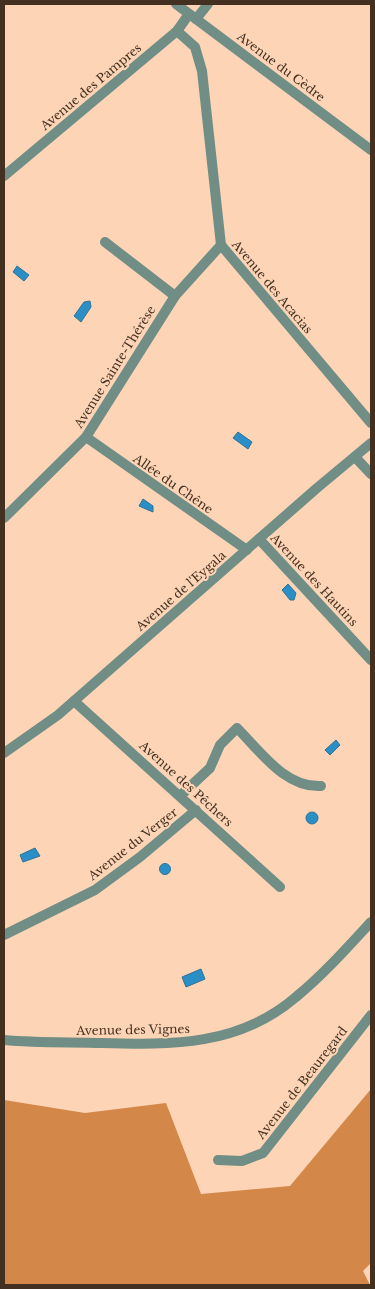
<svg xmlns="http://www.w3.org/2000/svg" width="375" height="1289" viewBox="0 0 375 1289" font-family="'Libre Baskerville',serif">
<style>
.forest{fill:#d38749}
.water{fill:#298fc6;stroke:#317294}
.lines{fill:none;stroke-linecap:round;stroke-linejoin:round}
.minor{stroke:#718e86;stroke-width:10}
.tertiary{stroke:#718e86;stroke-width:10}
.labels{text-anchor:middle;stroke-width:4;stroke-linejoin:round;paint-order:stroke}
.street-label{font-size:12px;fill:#433021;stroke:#fdd4b6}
</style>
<rect width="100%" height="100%" fill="#fdd4b6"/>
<polygon class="forest" points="371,1089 371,1263 363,1271 370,1285 4,1285 4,1100 85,1113 166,1103 201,1194 290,1186"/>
<g class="water">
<polygon points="17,266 29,275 24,281 13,272"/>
<polygon points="90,301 91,307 81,322 74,316 84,302"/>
<polygon points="238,432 252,442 248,449 233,438"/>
<polygon points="143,499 153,506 153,512 139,506"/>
<polygon points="288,584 296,593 294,600 290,600 282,590"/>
<polygon points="336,740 340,745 330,755 325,750"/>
<circle cx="312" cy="818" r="6"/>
<polygon points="35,848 40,856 23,862 20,855"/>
<circle cx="165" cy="869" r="5.5"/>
<polygon points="201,969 205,979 186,987 182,977"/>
</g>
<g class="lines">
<g class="minor">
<polyline points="196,19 208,4"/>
<polyline points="177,31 195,47 202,71 221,245 371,423"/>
<polyline points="4,176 177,31 189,14"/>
<polyline points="105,242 175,296"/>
<polyline points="86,437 247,550"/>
<polyline points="355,457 371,474"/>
<polyline points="4,518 86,437 175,296 221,245"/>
<polyline points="259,539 371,660"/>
<polyline points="74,701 280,887"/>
<path d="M180,796L210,768L220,745L237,728C260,751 285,788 321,786"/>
<polyline points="4,935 95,890 140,857 196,810"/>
<path d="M4,1040C37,1043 69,1042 102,1043C172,1045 239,1046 296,997C323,975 347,948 371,922"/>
<polyline points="218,1160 242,1161 263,1153 371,1015"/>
</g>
<g class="tertiary">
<polyline points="176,4 371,150"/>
<polyline points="4,753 58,715 317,488 371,443"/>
</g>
</g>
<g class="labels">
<g class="street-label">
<text transform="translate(281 67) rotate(37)" y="4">Avenue du Cèdre</text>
<text transform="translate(91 87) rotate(-40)" y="4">Avenue des Pampres</text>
<text transform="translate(272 287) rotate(50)" y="4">Avenue des Acacias</text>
<text transform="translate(115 367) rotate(-58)" y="4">Avenue Sainte-Thérèse</text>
<text transform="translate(173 484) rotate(35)" y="4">Allée du Chêne</text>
<text transform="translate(314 580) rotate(47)" y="4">Avenue des Hautins</text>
<text transform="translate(181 591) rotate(-41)" y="4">Avenue de l'Eygala</text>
<text transform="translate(186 784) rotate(42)" y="4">Avenue des Pêchers</text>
<text transform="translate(133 844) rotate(-38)" y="4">Avenue du Verger</text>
<text transform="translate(133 1030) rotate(-1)" y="4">Avenue des Vignes</text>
<text transform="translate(302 1083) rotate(-52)" y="4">Avenue de Beauregard</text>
</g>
</g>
<rect width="375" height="1289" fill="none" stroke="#433021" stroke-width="10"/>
</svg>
